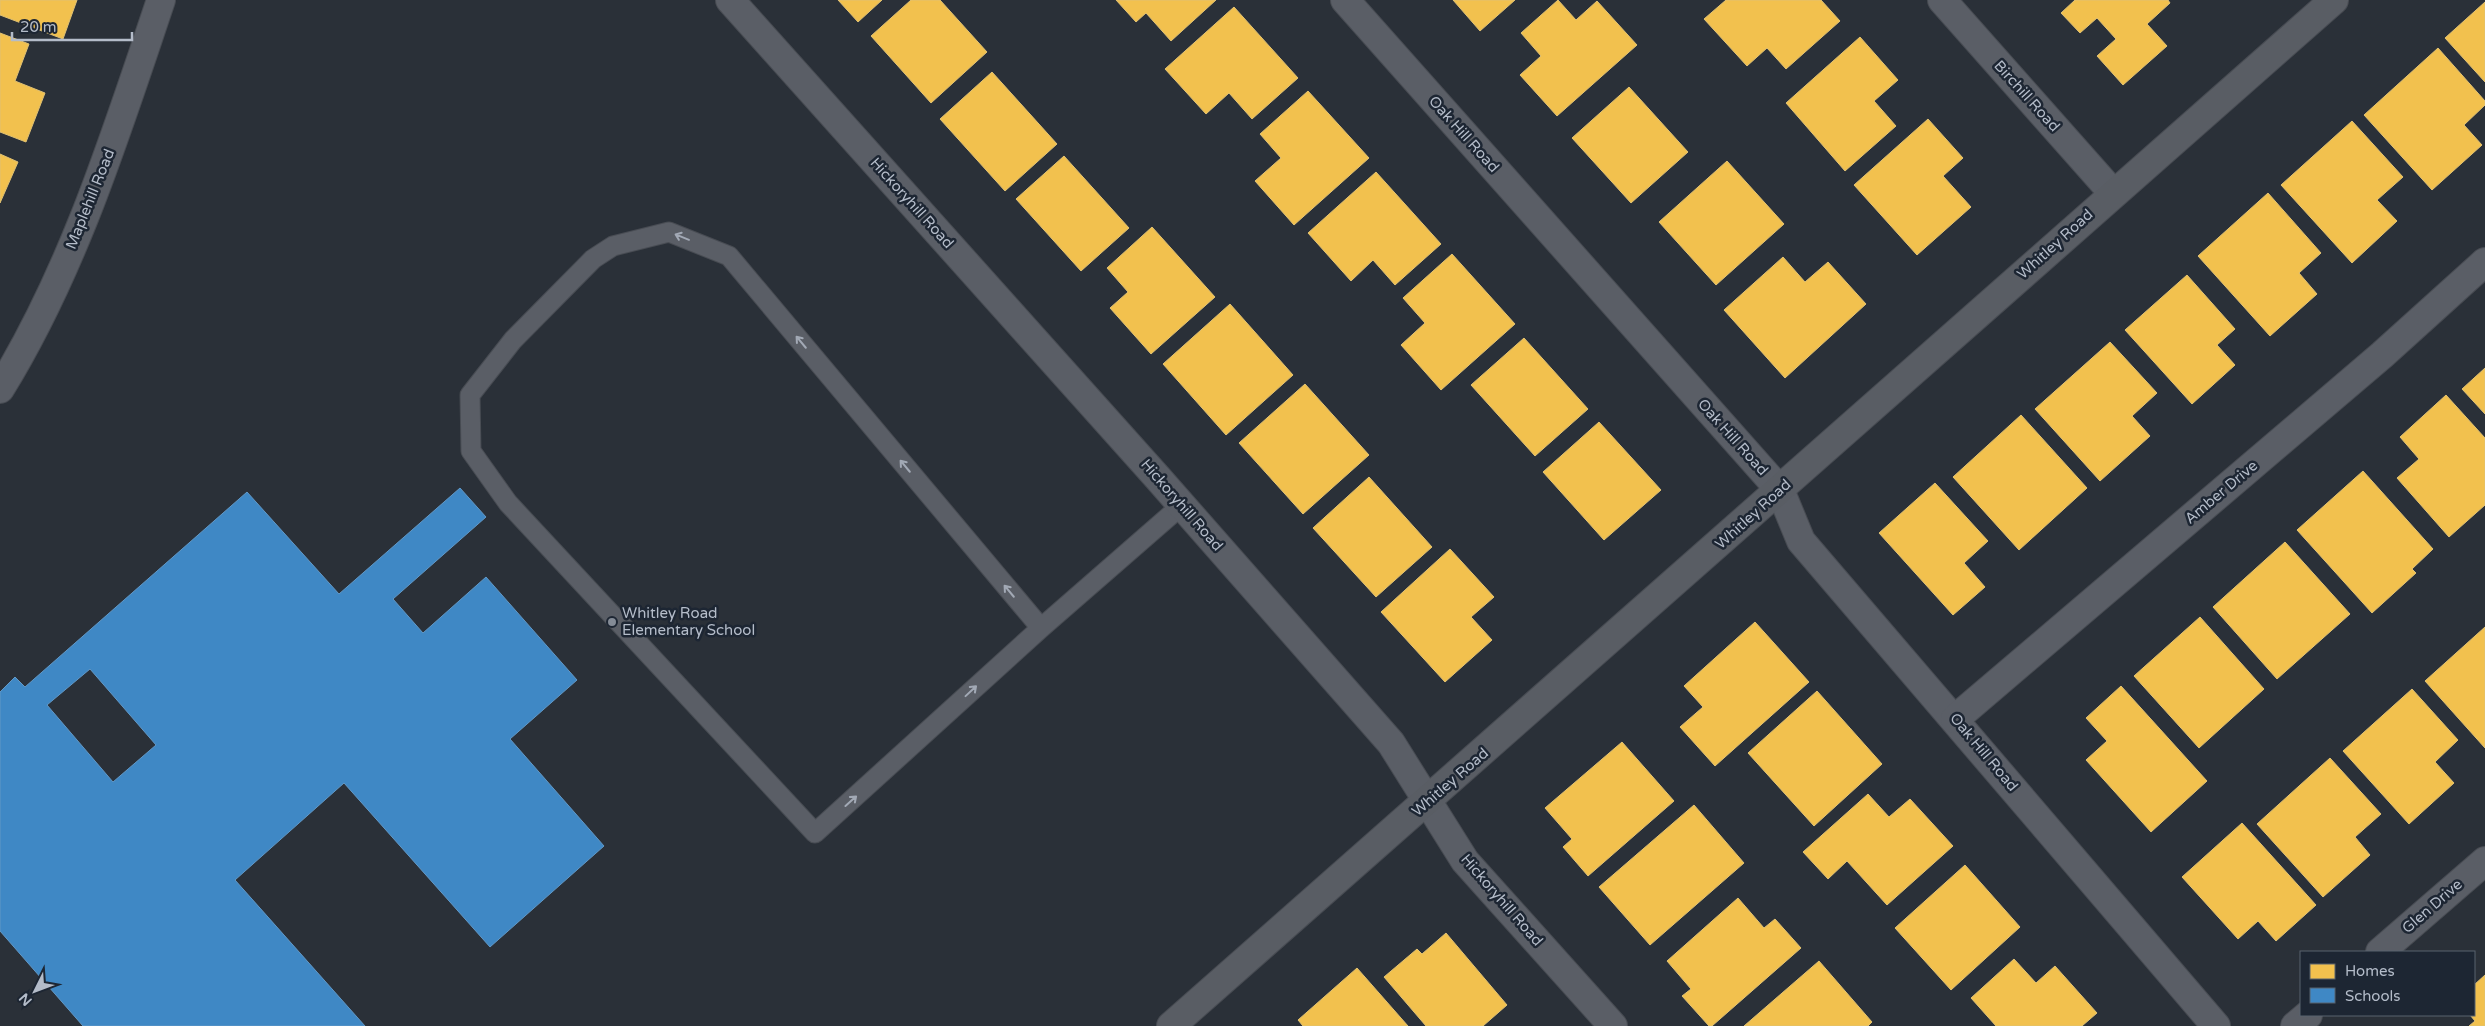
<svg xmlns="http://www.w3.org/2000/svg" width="2485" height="1026" viewBox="0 0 2485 1026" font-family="'Varela Round',sans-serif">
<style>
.homes{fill:#f2c14e;stroke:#dfc073}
.schools{fill:#3f88c5;stroke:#6298c6;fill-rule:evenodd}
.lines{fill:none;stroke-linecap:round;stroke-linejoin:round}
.lane-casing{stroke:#484c53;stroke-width:21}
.street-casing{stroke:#484c53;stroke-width:30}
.secondary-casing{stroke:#484c53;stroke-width:30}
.lane{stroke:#5a5e66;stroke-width:19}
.street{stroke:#5a5e66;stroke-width:28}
.secondary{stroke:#595d64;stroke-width:28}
.oneway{stroke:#a2a9b5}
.poi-dot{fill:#848b96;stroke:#1d2633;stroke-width:2}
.labels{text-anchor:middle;stroke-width:5;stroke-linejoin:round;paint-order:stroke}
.street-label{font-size:15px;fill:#b4bcc9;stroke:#1d2633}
.poi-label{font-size:15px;fill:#b4bcc9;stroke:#1d2633;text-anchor:start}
</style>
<rect width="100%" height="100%" fill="#2a3038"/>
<g class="homes">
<polygon points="0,0 77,0 63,39 0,15"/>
<polygon points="838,0 882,0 858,22"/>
<polygon points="911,0 940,0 987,52 931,103 871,36"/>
<polygon points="1116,0 1216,0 1171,41 1146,13 1136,22"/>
<polygon points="1453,0 1515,0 1480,31"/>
<polygon points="1558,0 1576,20 1597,1 1637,45 1557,116 1520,75 1541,56 1521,33"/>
<polygon points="1726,0 1821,0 1840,21 1786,69 1767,48 1747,66 1704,19"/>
<polygon points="2075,0 2168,0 2170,3 2147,24 2167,46 2123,85 2097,56 2116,39 2097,18 2080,33 2061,13"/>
<polygon points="2485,2 2485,82 2445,38"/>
<polygon points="1234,7 1298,78 1252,119 1229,93 1206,114 1165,69"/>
<polygon points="0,33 29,44 15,81 45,93 26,142 0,132"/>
<polygon points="1860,37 1898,80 1874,101 1896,126 1845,171 1786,103"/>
<polygon points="2438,48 2485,101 2485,105 2464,125 2482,145 2432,190 2364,115"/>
<polygon points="992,72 1057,144 1005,191 940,119"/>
<polygon points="1629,87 1688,152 1631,203 1572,138"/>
<polygon points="1308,91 1369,158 1294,225 1255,181 1281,158 1260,134"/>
<polygon points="1928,119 1963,158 1943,176 1971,207 1917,255 1854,185"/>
<polygon points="2352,121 2403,177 2377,200 2397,221 2352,263 2281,185"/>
<polygon points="0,154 18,162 0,203"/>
<polygon points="1064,156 1129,228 1081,271 1016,199"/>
<polygon points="1727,161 1784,224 1716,285 1659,222"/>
<polygon points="1376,172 1441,244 1395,285 1373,260 1351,281 1308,233"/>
<polygon points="2268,193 2321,253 2299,273 2317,294 2270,336 2198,256"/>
<polygon points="1152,227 1215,297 1151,354 1110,308 1128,292 1107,268"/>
<polygon points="1452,254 1515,324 1441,390 1401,345 1425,323 1403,298"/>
<polygon points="1783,257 1805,282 1828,262 1866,304 1785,378 1724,310"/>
<polygon points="2187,275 2235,329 2217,345 2235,365 2192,404 2125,330"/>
<polygon points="1230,304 1293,375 1226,435 1163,364"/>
<polygon points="1524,338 1588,409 1535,456 1471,385"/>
<polygon points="2110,342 2157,393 2132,416 2150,436 2100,481 2035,409"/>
<polygon points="2485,368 2485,414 2462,389"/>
<polygon points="1305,384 1369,455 1303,514 1239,443"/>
<polygon points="2446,395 2485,438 2485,505 2449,537 2397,478 2419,459 2400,437"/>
<polygon points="2021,415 2087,488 2019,550 1953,477"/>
<polygon points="1599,422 1661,490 1604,540 1543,472"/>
<polygon points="2363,471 2433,549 2412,569 2416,573 2372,613 2297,530"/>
<polygon points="1369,477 1432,547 1376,597 1313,528"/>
<polygon points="1935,483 1988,541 1964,563 1985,587 1953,615 1879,533"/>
<polygon points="2285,542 2350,614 2277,679 2213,607"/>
<polygon points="1450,549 1494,597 1471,617 1492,640 1445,682 1381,612"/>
<polygon points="2200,617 2264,689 2199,748 2134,676"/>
<polygon points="1755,622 1809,682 1715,766 1680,727 1703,707 1684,686"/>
<polygon points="2485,627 2485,748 2425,681"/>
<polygon points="2121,686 2207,781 2151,832 2086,760 2107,741 2086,718"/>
<polygon points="2412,689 2458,740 2435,762 2454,783 2409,824 2343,751"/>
<polygon points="1817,691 1882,764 1814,826 1748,753"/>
<polygon points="1622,742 1674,801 1588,876 1563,847 1572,839 1545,808"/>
<polygon points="2330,758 2381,814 2355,837 2370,855 2323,897 2257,824"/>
<polygon points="1868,794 1889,817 1910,799 1953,846 1887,905 1847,861 1828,879 1803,852"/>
<polygon points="1694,805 1744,863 1650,945 1599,887"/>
<polygon points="2242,823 2316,905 2276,941 2258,921 2238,939 2182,877"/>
<polygon points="1965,865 2020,927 1951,990 1895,928"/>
<polygon points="1738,898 1764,928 1775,919 1801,948 1712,1026 1709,1026 1682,996 1691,989 1667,961"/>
<polygon points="1446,933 1507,1005 1483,1026 1426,1026 1384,977 1417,949 1422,954"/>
<polygon points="2014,959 2036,983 2055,966 2097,1013 2082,1026 1996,1026 1971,998"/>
<polygon points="1819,961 1872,1022 1868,1026 1744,1026"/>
<polygon points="1357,968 1408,1026 1303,1026 1298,1020"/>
<polygon points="2485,975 2485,1026 2469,1026 2475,1021 2470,1015 2474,1015 2474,985"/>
</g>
<path class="schools" d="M460,488L486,517L393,599L423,633L486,577L577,680L510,739L604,846L490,947L344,783L235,880L365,1026H83L0,931V692L15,677L25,687L247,492L339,594ZM90,669L156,745L113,782L47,705Z"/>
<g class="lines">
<g class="lane-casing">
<polyline id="lane" points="1041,628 729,256 669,232 613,246 593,259 513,340 470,395 471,451 508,503 815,833 1041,628 1182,505"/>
</g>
<g class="street-casing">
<g id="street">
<polyline points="730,0 1157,477 1391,743 1465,861 1613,1026"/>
<polyline points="1345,0 1780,490 1801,541 2216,1026"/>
<polyline points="1942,0 2113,193"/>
<path d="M0,389C74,269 116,133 161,0"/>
<polyline points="1955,719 2382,355 2485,262"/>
<polyline points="2380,952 2485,861"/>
<polyline points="2295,1026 2308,1015"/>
</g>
</g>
<g class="secondary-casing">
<path id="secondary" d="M1171,1026C1560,686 1944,340 2334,0"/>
</g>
<use href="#lane" class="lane"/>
<use href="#street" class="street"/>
<use href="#secondary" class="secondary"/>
</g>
<defs><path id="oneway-shaft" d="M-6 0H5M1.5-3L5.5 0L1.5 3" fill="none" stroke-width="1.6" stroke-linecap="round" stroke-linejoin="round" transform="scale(1.25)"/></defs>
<g class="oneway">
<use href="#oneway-shaft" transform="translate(682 237) rotate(-158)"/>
<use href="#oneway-shaft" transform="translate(801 342) rotate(-130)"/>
<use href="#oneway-shaft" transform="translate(905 466) rotate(-130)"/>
<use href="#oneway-shaft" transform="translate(1009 591) rotate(-130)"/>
<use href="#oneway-shaft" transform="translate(971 691) rotate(-43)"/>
<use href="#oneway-shaft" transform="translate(851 801) rotate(-42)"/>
</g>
<circle class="poi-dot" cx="612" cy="622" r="5"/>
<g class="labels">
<g class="street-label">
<text transform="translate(2027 96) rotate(48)" y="5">Birchill Road</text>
<text transform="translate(1464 134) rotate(48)" y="5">Oak Hill Road</text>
<text transform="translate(90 199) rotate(-68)" y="5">Maplehill Road</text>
<text transform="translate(912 203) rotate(48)" y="5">Hickoryhill Road</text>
<text transform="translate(2055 244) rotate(-42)" y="5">Whitley Road</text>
<text transform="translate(1733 437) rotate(48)" y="5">Oak Hill Road</text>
<text transform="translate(2221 492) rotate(-40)" y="5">Amber Drive</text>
<text transform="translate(1182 505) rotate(49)" y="5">Hickoryhill Road</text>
<text transform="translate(1753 514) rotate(-42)" y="5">Whitley Road</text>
<text transform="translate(1984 752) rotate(50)" y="5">Oak Hill Road</text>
<text transform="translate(1450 782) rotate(-41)" y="5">Whitley Road</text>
<text transform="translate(1502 900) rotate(49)" y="5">Hickoryhill Road</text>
<text transform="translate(2432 906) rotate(-41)" y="5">Glen Drive</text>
</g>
<g class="poi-label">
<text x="622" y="618">Whitley Road<tspan x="622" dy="17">Elementary School</tspan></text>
</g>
</g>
<rect x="2300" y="951" width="175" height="65" fill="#1d2633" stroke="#59626f"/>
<rect x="2310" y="964" width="25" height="15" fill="#f2c14e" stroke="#59626f"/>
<text x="2345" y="976" font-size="15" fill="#b4bcc9">Homes</text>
<rect x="2310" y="988" width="25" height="15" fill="#3f88c5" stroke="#59626f"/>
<text x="2345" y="1001" font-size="15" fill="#b4bcc9">Schools</text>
<g transform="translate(35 991) rotate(228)" stroke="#1d2633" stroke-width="4" paint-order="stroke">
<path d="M0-4L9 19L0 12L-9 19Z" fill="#b4bcc9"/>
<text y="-8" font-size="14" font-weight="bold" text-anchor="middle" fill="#b4bcc9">N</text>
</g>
<path d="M12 32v8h120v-8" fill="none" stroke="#b4bcc9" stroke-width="2.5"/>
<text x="20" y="32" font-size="15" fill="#b4bcc9" stroke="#1d2633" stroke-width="4" paint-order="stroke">20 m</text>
</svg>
